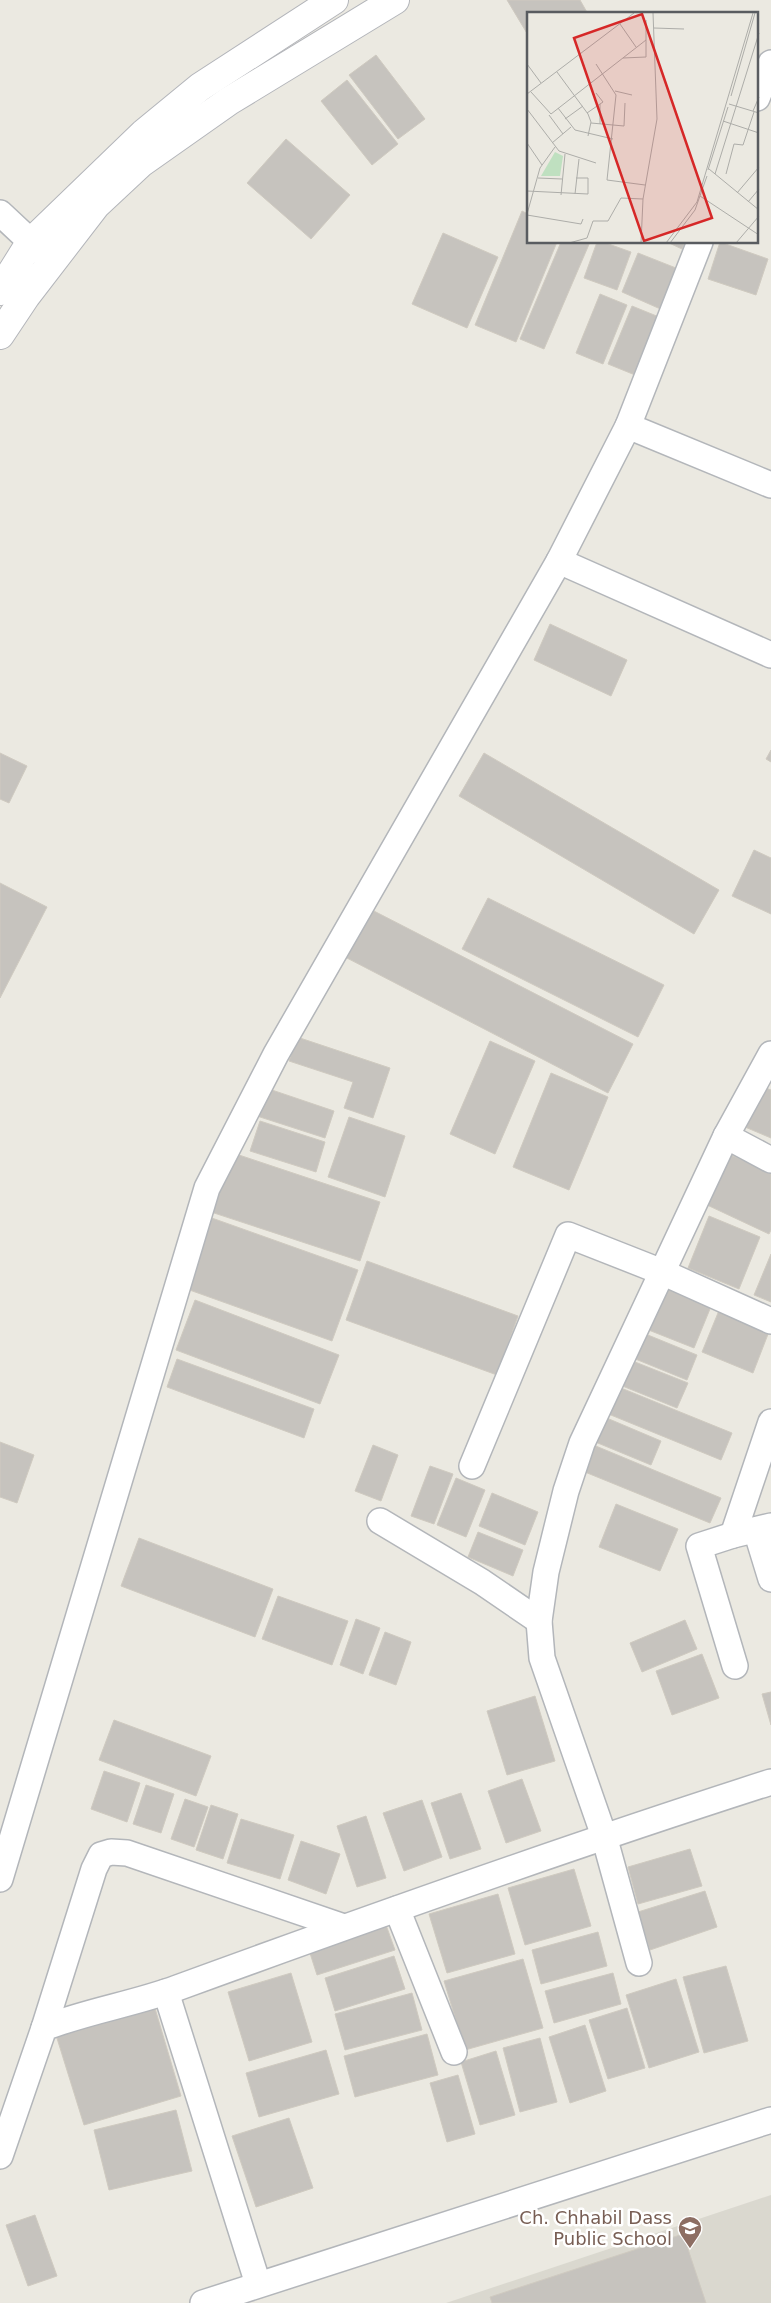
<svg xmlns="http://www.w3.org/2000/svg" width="771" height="2303" viewBox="0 0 771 2303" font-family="'DejaVu Sans',sans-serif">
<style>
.education{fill:#dad8cf}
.building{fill:#c6c3be;stroke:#cfcac0}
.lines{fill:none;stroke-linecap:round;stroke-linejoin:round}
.street-casing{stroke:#b3b6ba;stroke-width:28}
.secondary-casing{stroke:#b3b5ba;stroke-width:30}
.street{stroke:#fff;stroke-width:25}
.secondary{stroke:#fff;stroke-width:28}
.labels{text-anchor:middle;stroke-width:5;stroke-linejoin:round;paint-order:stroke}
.education-label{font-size:18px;fill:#785e54;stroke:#fff;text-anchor:end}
.inset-road{fill:none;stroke:#adada9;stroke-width:1}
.view{fill:#d62828;fill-opacity:0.15;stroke:#d62828;stroke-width:2.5}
.inset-edge{fill:none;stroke:#595c60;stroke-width:2.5}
</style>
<rect width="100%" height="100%" fill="#ebe9e1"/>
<polygon class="education" points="771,2195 771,2303 446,2303"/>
<g class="building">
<polygon points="507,0 580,0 588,14 528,14 528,35"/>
<polygon points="376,55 425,119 398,139 349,75"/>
<polygon points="347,80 398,144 372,165 321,101"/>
<polygon points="286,139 350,195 311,239 247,183"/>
<polygon points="522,211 528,214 528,242 557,242 516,342 475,325"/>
<polygon points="443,233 498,257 467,328 412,304"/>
<polygon points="561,242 590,242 544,349 520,339"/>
<polygon points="597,242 603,242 631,252 617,290 584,278"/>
<polygon points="667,242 685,242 682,249"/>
<polygon points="720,242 768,259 756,295 708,279"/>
<polygon points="638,253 681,270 665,311 622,292"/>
<polygon points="600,294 627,305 603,364 576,353"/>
<polygon points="632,306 664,319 640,377 608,364"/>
<polygon points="550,624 627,660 611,696 534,660"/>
<polygon points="771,750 771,762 766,759"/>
<polygon points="0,753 27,766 9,803 0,799"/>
<polygon points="484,753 719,890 694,934 459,796"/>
<polygon points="754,850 771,858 771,914 732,896"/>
<polygon points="0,883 47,907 0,998"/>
<polygon points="488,898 664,985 638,1037 462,949"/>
<polygon points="370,909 633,1044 608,1093 345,957"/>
<polygon points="297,1037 390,1068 373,1118 344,1108 353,1082 289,1061"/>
<polygon points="490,1041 535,1061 495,1154 450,1134"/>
<polygon points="551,1073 608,1097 569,1190 513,1167"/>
<polygon points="761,1086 771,1090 771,1138 745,1127"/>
<polygon points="266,1088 334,1111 325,1138 257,1116"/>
<polygon points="349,1117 405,1136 385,1197 328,1177"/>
<polygon points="260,1121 325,1142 316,1172 250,1151"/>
<polygon points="227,1151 380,1202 360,1261 208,1211"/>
<polygon points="729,1154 771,1173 771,1230 769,1234 705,1204"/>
<polygon points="709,1216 760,1237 739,1289 688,1268"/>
<polygon points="209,1217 358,1270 332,1341 184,1288"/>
<polygon points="771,1254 771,1302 754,1295"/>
<polygon points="367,1261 518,1316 497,1375 346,1320"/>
<polygon points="660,1283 712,1304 694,1348 641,1327"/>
<polygon points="195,1300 339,1355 320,1404 176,1350"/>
<polygon points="720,1308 770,1329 753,1373 702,1352"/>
<polygon points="643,1333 697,1355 687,1380 633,1358"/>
<polygon points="177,1359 314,1409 304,1438 167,1387"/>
<polygon points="630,1360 688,1383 677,1408 620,1385"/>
<polygon points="616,1386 732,1433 721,1460 606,1413"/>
<polygon points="602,1416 661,1441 651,1465 593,1441"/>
<polygon points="0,1442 34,1455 17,1503 0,1497"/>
<polygon points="591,1444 721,1498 710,1523 580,1470"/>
<polygon points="373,1445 398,1455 381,1501 355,1491"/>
<polygon points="430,1466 453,1474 434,1524 411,1516"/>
<polygon points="456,1478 485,1490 466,1537 437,1525"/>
<polygon points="492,1493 538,1512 525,1545 479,1526"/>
<polygon points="616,1504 678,1529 660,1571 599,1547"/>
<polygon points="478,1532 523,1550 513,1576 468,1557"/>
<polygon points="139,1538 273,1589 255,1637 121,1586"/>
<polygon points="278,1596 348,1621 332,1665 262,1639"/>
<polygon points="356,1619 380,1628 363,1674 340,1665"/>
<polygon points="685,1620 697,1649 642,1672 630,1643"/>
<polygon points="385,1632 411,1642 396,1685 369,1675"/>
<polygon points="702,1654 719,1698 672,1715 656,1671"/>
<polygon points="771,1692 771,1725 762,1694"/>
<polygon points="535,1696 555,1761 507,1775 487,1711"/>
<polygon points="114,1720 211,1756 196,1796 99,1760"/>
<polygon points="104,1771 140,1783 127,1822 91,1809"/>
<polygon points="522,1779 541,1831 506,1843 488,1791"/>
<polygon points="146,1785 174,1794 161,1833 133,1824"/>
<polygon points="461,1793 481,1849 450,1859 431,1803"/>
<polygon points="185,1799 208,1807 194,1847 171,1839"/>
<polygon points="422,1800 442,1857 404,1871 383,1813"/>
<polygon points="211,1805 238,1814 223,1859 196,1850"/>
<polygon points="366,1816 386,1878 357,1887 337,1826"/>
<polygon points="241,1819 294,1835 280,1879 227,1863"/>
<polygon points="301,1841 340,1854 326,1894 288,1880"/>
<polygon points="690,1849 702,1886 638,1904 628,1867"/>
<polygon points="574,1869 591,1926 525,1945 508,1888"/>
<polygon points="705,1891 717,1927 650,1950 638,1912"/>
<polygon points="498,1894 515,1954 447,1973 429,1914"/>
<polygon points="386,1925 395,1950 317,1975 309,1950"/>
<polygon points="598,1932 607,1966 541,1984 532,1950"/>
<polygon points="394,1956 405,1989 335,2011 325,1978"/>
<polygon points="523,1959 543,2028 465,2050 444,1981"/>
<polygon points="726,1966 748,2041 704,2053 683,1977"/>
<polygon points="291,1973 312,2042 249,2061 228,1992"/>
<polygon points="613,1973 621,2004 554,2023 545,1991"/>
<polygon points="676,1979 699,2052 649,2068 626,1995"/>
<polygon points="412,1993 422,2030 345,2050 335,2014"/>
<polygon points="154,2005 181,2096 84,2125 56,2035"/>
<polygon points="627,2008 645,2068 608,2079 589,2020"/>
<polygon points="585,2025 606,2091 570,2103 549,2037"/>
<polygon points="427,2034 438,2075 355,2097 344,2056"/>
<polygon points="540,2038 557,2102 520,2112 503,2048"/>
<polygon points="326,2050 339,2094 259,2117 246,2073"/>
<polygon points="496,2051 515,2115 480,2125 461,2062"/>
<polygon points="458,2075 475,2134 447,2142 430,2083"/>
<polygon points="176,2110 192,2171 109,2190 94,2130"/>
<polygon points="289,2118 313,2188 256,2207 232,2136"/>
<polygon points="35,2215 57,2276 28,2286 6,2225"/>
<polygon points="683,2234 706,2303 492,2303 490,2297"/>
</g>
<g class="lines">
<g class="street-casing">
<g id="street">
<polyline points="757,98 771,63"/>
<polyline points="0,213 46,256"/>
<polyline points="628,426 771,485"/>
<polyline points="559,561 771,655"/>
<polyline points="726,1136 771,1160"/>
<polyline points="771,1422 733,1535 771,1526"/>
<polyline points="472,1466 568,1235 662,1272 771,1321"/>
<polyline points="380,1521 482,1582 539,1621"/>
<polyline points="756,1530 771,1579"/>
<polyline points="733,1535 699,1546 735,1666"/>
<polyline points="0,1879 207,1188 276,1054 559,561 628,426 700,242"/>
<polyline points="397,1909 454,2052"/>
<polyline points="639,1963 604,1836 542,1658 539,1621 546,1572 566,1491 582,1443 726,1136 771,1054"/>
<polyline points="166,1992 258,2284"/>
<polyline points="44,2028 94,1869 101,1855 111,1852 127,1853 344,1927"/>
<path d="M0,2156L44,2028C87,2011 134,2004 177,1988C374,1916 571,1846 771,1782"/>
<polyline points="203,2303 771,2120"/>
</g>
</g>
<g class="secondary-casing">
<g id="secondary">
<polyline points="0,291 30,243 144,133 200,87 334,0"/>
<polyline points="0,335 26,296 96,205 141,163 229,101 395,0"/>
</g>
</g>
<use href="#street" class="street"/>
<use href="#secondary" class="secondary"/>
</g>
<defs>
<g id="school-pin" transform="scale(1.25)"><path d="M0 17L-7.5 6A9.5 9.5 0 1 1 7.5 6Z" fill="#8d6e63" stroke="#fff"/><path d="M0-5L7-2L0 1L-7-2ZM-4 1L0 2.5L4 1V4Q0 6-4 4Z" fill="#fff"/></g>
</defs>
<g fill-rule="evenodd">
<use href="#school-pin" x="690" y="2228"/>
</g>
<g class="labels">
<g class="education-label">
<text x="672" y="2224">Ch. Chhabil Dass<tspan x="672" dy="21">Public School</tspan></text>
</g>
</g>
<g transform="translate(527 12)">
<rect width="231" height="231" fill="#ebe9e1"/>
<path d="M28,140L36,144L33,164H14Z" fill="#bfe0c0"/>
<path class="inset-road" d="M93,12L109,35M127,16L157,17M96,46L119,45V28M0,52L14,71M69,52L89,83L80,168L118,173M30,60L61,102L64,110L61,124M88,79L105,83M4,80L24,102L119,28V8M69,81L76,90L73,92M0,82L107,1M204,84L228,1M202,92L232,101M31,96L48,118L86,127M0,97L32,139L69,151M226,99L232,85M60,101L73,92V112M22,103L36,122M38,107L56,94M196,109L232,121M64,111L97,114L98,91M0,131L15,153M25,131L44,115M182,157L232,198M181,158L201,95M188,162L232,21M199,162L207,132L216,133L227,100M11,166L35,167M0,179L61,182V166H49M210,181L232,155M48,182L52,147M34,183L38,142M173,184L232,223M221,190L232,177M0,202L13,156L28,135M0,203L54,212L56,207M42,231L60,226L66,209H81L94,186L116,187M114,231L116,187L130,107L126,1M139,231L170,190L226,1M143,231L168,198L180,164M209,231L232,204"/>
<path class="view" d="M115,2L185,206L117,229L47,26Z"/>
<rect width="231" height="231" class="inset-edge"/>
</g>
</svg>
